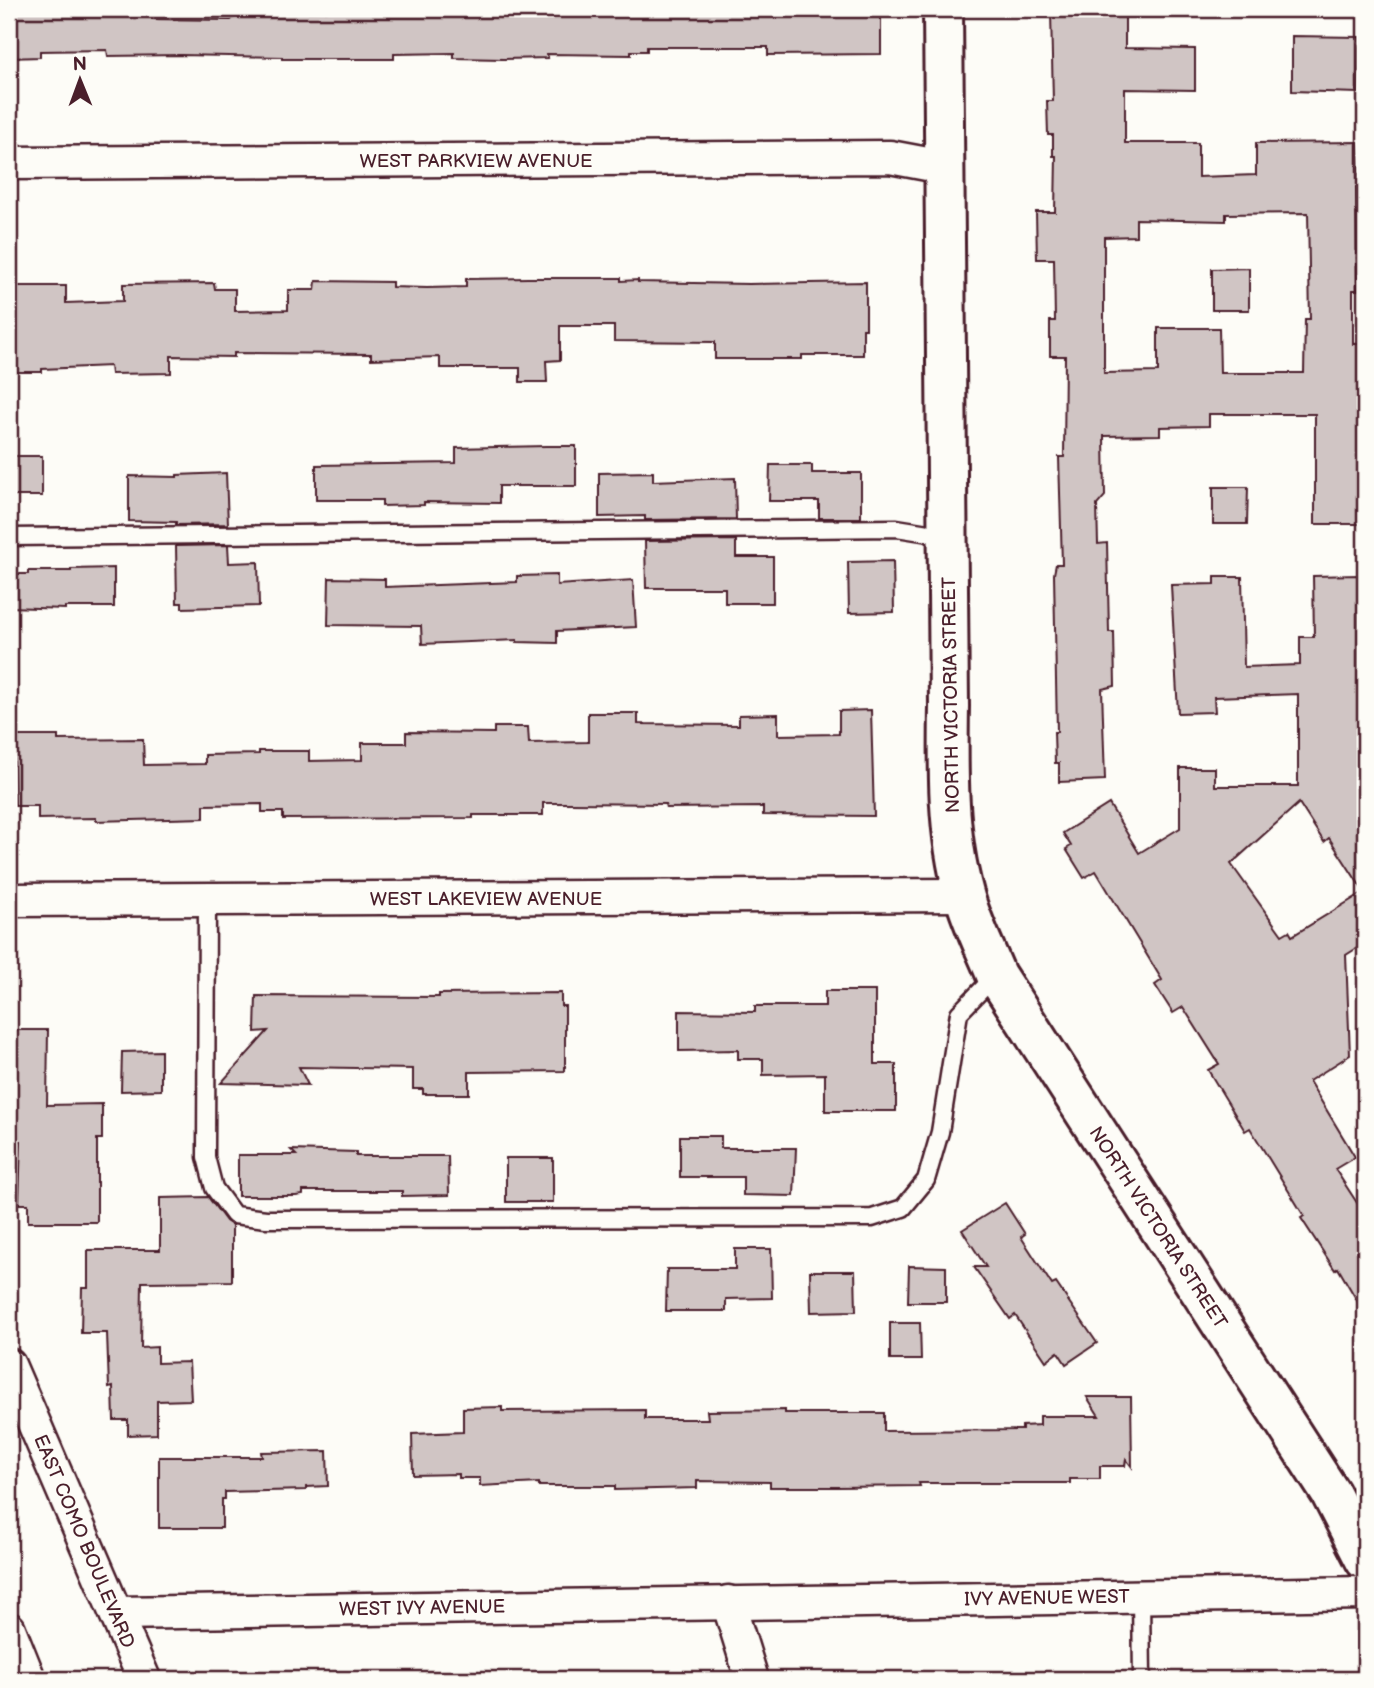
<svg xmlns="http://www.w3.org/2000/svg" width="1374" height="1688" viewBox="0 0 1374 1688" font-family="'Balsamiq Sans',sans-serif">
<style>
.building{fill:#d0c5c4;stroke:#4a1f2b;stroke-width:2;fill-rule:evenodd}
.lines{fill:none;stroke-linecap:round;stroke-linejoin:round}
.service-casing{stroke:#4a1f2b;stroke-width:21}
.minor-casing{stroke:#4a1f2b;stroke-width:37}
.tertiary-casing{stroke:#4a1f2b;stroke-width:44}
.service{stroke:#fdfcf7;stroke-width:16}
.minor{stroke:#fdfcf7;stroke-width:32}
.tertiary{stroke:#fdfcf7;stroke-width:38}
.labels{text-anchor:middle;stroke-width:5;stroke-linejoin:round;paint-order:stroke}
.street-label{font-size:19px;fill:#4a1f2b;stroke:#fdfcf7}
</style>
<rect width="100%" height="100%" fill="#fdfcf7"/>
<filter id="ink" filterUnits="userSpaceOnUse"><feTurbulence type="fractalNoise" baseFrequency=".0143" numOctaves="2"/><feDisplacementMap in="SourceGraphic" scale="14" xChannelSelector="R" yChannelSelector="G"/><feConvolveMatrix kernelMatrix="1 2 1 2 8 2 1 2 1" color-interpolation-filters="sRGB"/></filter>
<g filter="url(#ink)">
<g class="building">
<polygon points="9,9 152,9 152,19 231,20 235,16 265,16 265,12 461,9 803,9 803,15 881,14 881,54 768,55 768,47 647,47 647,51 631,51 631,55 547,54 548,58 503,59 454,58 454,53 394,54 394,59 282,59 282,57 181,55 108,56 107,50 40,51 40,57 9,58"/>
<path d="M1125,11V48L1195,49V90L1125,89V143H1198V177L1256,175V143L1358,142L1359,187H1356L1357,290H1353V344H1363L1365,524H1315V414H1209V426L1160,427V435L1104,436L1105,496L1097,505L1098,544L1107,543L1109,632H1114L1115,686L1102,689L1105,780L1059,782V763H1055L1054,732H1057L1054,574L1056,564H1062L1059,457H1064L1065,356H1050V321H1055L1054,259H1037L1036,212H1055L1056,156H1053V135H1048L1047,101H1053L1051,12ZM1308,213L1310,319H1305L1304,373H1220L1219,328H1158V372L1104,373V237L1136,236V219L1226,221V214Z"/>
<polygon points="1292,36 1359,37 1358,93 1292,91"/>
<polygon points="1249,268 1249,310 1212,310 1212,269"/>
<polygon points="528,278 621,278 621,281 638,280 638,282 749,284 866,282 866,329 863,329 863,355 802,355 802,359 715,359 715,342 614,341 614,326 560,326 560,360 546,361 547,382 520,382 520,368 440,368 440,357 371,359 371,354 234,353 234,357 171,356 171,373 111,374 110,366 42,369 42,372 13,372 13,286 66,286 66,303 123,301 123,284 214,283 215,289 235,289 235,311 288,310 288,290 315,290 316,281 392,282 392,287 427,288 466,287 466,279"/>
<polygon points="546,446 576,446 576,486 499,486 499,503 424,502 424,505 382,506 382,500 316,500 316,465 456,463 456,448"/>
<rect x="9" y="456" width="33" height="40"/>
<polygon points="770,465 812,465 812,473 861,473 861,518 819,518 819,501 769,501"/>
<polygon points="653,472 653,481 735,478 736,519 645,520 645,516 599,517 599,473"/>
<polygon points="226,473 228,524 176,525 176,522 129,521 129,476 177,477 177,475"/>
<polygon points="1213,487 1248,487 1247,524 1213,524"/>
<polygon points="736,540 736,557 773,557 773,603 725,603 725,588 646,588 645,541"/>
<polygon points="228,545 229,563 258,562 259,606 182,608 182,603 177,603 176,546"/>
<polygon points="893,561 894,612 849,613 848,562"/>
<polygon points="114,568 114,607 65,607 65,609 9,607 9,574 28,574 28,571 71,571 71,569"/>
<polygon points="557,575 557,585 633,580 636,627 557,631 557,643 517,642 517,640 422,644 421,626 328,625 329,578 385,579 385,587 517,582 517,576"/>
<path d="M1359,575L1360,714H1365V943L1346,955L1350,1055L1309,1081L1355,1157L1335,1169L1365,1215V1314L1338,1268L1335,1270L1301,1218L1304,1216L1250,1128L1245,1131L1208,1070L1219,1064L1183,1007L1173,1013L1155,985L1162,980L1096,871L1084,878L1066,849L1071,846L1063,833L1109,804L1139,853L1180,828V768H1215V786H1298V694L1214,697L1215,712L1178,713L1171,585L1215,584V577H1242L1244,667L1300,665V637H1314L1313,576ZM1299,803L1324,842L1329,838L1364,892L1292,936L1289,931L1282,935L1231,864Z"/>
<polygon points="871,710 874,816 763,815 763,807 666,808 665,804 571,803 543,803 543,815 473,815 473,818 283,819 283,812 262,812 262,804 204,805 204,818 96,821 96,818 38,819 38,806 15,806 14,736 58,736 58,740 143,739 144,765 205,764 205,755 259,754 259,751 309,751 309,761 362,760 362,743 406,743 406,732 494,733 494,727 528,727 529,743 588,742 588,713 638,713 638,724 739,725 739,715 778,714 778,735 839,734 839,711"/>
<polygon points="825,991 875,991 875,1064 896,1064 896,1111 825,1111 825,1074 763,1075 763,1059 738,1059 738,1050 679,1051 679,1011 755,1012 755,1006 825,1006"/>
<polygon points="561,993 561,1006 565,1006 565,1071 469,1072 469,1094 423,1094 423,1089 413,1089 413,1069 299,1067 308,1085 221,1083 268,1031 255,1032 256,996 439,997 439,994"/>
<polygon points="9,1030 48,1030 47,1105 102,1104 102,1139 97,1139 97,1222 28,1222 28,1204 19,1204 21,1141 9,1141"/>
<polygon points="161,1051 161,1090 121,1091 122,1052"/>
<polygon points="680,1136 721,1136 721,1148 796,1148 794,1196 743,1195 743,1177 680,1177"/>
<polygon points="291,1150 356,1152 356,1156 448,1156 449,1195 402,1196 402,1191 303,1191 303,1195 296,1196 238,1196 238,1155 296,1155"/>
<rect x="506" y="1158" width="47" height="44"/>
<polygon points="208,1197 226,1221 232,1225 232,1281 142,1282 141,1348 157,1347 157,1363 189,1362 191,1400 157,1401 157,1434 128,1435 128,1420 114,1420 113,1387 109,1388 107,1333 81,1333 82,1288 88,1288 88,1250 160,1250 160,1198"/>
<polygon points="1005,1203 1025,1234 1021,1237 1052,1285 1056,1283 1097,1343 1066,1364 1058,1352 1046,1361 1015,1315 1010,1319 974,1267 986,1267 962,1230"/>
<polygon points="735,1249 771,1249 772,1298 726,1299 726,1311 666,1311 667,1269 735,1269"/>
<polygon points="909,1266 946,1267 946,1302 908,1302"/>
<polygon points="810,1271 855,1271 856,1311 811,1312"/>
<polygon points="890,1323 920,1323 921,1360 890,1360"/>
<polygon points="1087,1397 1131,1397 1132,1467 1126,1459 1125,1466 1100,1466 1100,1479 1070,1479 1070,1483 919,1483 920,1486 837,1487 770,1487 770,1482 697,1481 697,1488 615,1490 615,1486 539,1486 539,1483 480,1486 480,1478 459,1478 459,1474 413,1475 412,1434 463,1432 463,1408 502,1407 502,1411 645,1410 645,1419 708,1419 707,1411 785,1410 785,1413 884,1413 884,1431 1022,1430 1022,1426 1040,1425 1040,1416 1099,1416"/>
<polygon points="327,1451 328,1486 306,1487 306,1490 225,1492 225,1499 222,1499 222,1528 159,1528 159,1457 262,1457 261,1452"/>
</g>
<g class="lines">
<g class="service-casing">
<g id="service">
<polyline points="9,537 897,528 947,536"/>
<polyline points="207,900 206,1157 214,1188 234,1215 266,1219 872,1218 903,1208 926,1180 940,1132 959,1013 996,975"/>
<polyline points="1141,1596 1142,1679"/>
</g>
</g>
<g class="minor-casing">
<g id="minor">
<polyline points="9,163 890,157 943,167"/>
<polyline points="9,900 964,895"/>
<polyline points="9,1365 144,1679"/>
<polyline points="728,1602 752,1679"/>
<polyline points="116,1613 1365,1593"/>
<polyline points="9,1629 29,1679"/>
</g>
</g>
<g class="tertiary-casing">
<path id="tertiary" d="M943,9L949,706C948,769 947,833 964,894C971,921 985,948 996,975L1331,1494L1365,1560"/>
</g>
<use href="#service" class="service"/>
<use href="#minor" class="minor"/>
<use href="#tertiary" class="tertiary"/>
</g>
</g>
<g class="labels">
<g class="street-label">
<text x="476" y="167">WEST PARKVIEW AVENUE</text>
<text transform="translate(950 695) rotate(-91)" y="7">NORTH VICTORIA STREET</text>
<text x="486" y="905">WEST LAKEVIEW AVENUE</text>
<text transform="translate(1159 1227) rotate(57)" y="7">NORTH VICTORIA STREET</text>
<text transform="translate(85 1541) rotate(67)" y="7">EAST COMO BOULEVARD</text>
<text transform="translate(1047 1597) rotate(-1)" y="7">IVY AVENUE WEST</text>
<text transform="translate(422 1607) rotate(-1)" y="7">WEST IVY AVENUE</text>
</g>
</g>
<rect width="1374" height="1688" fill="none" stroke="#fdfcf7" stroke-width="35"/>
<rect x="18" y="18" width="1339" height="1653" fill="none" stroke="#4a1f2b" stroke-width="2.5" filter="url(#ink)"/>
<g transform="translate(80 80) rotate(359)" stroke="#fdfcf7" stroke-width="5" paint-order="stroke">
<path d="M0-5L12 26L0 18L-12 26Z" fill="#4a1f2b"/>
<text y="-10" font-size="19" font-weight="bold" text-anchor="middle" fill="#4a1f2b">N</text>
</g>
</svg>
